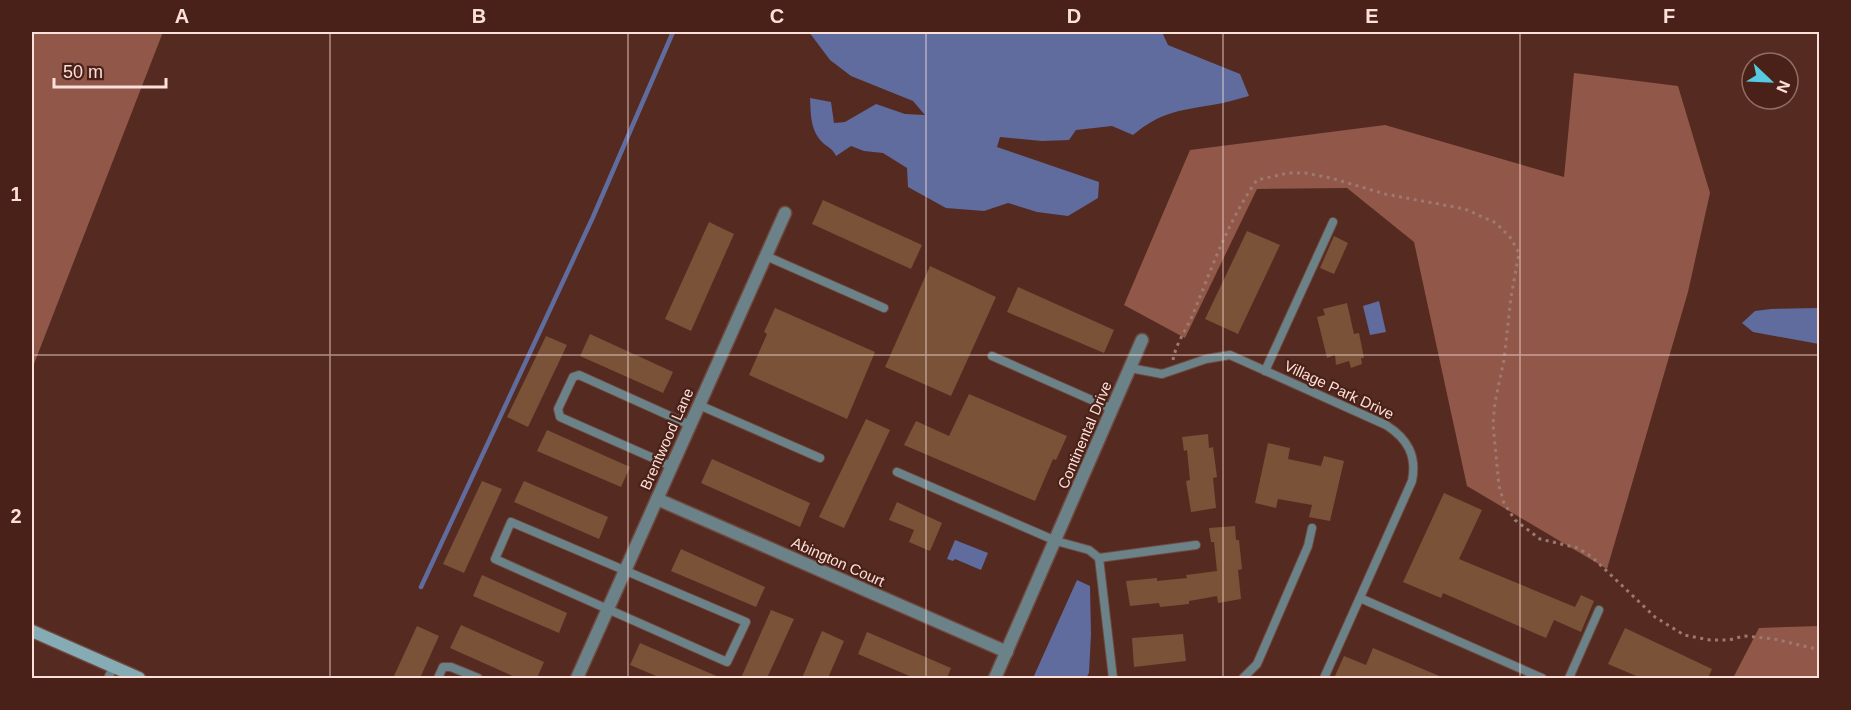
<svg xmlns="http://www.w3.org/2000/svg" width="1851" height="710" viewBox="0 0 1851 710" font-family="Helvetica,sans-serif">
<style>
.forest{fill:#915749}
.water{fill:#606b9e}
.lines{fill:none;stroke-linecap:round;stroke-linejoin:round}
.stream{stroke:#606b9e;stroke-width:4.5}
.building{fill:#795238}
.lane-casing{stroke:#70483e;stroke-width:10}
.street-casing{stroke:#70483e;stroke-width:15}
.secondary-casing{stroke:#70483e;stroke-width:15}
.path{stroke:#9d7970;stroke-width:3;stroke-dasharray:3 4.5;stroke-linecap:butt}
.lane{stroke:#6a8288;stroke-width:8}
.street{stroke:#6a8288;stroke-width:12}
.secondary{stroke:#85acb5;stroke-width:12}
.grid{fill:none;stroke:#fce0d9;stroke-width:1.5;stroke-opacity:0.55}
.labels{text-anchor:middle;stroke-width:4.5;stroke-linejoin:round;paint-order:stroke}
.street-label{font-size:15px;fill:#fce0d9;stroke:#4a2118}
.neatline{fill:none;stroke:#fce0d9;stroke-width:2}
.grid-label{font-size:20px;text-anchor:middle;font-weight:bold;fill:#fce0d9}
</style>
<rect width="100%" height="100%" fill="#552b21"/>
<g class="forest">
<polygon points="32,32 163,32 32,369"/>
<polygon points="1574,73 1678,86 1710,193 1688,292 1607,569 1467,486 1414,242 1347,188 1257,189 1185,338 1124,305 1190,150 1385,125 1564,177"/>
<polygon points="1819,626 1819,678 1733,678 1759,628"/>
</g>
<g class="water">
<path d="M809,32H1162L1168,45L1240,74L1249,96C1237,99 1225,103 1212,105C1177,111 1161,112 1133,135L1112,126L1076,130L1069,140L1042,141L1000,137L997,147L1099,182L1098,198L1068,216L1037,212L1008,203L984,211L946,208L908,187L907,168L883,153L864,151L851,146L836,156C832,148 829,148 823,143C810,130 811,115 810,98L831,102L834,123L845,122L876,104L905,114L925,115L913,101L851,76L830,60Z"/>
<polygon points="1379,301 1386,332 1370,335 1363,306"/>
<polygon points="1819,308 1819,344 1753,332 1742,323 1755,311 1771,309"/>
<polygon points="955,540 988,553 981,570 955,559 953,561 947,559"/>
<polygon points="1077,580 1090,586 1091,634 1089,673 1086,678 1033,678"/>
</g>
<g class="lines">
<polyline class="stream" points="421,587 593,217 673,32"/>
</g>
<g class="building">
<polygon points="823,200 922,245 911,269 812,224"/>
<polygon points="709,222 734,234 691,331 665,319"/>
<polygon points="1247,231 1280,245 1238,334 1205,319"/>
<polygon points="1334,236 1348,243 1334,274 1320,268"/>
<polygon points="930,266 996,297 951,396 885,367"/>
<polygon points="1018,287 1114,330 1104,353 1007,312"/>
<polygon points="1347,303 1354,334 1359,333 1364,358 1361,358 1362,364 1351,368 1349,361 1336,365 1335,355 1327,358 1317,317 1325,315 1323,309"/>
<polygon points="775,308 875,352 847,419 749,375 767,334 764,332"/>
<polygon points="590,334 673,372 663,393 580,356"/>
<polygon points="546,336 567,345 528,427 507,417"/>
<polygon points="969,394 1067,436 1056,460 1053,459 1035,501 904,445 916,421 949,436"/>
<polygon points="866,419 890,430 844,528 819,517"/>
<polygon points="547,430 630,467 621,487 537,451"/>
<polygon points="1208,434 1209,448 1213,447 1217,477 1213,478 1216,508 1191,512 1186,481 1190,480 1187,450 1184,451 1182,437"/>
<polygon points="1268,443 1290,448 1288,459 1321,466 1324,456 1344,461 1330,521 1309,517 1312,505 1278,499 1276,508 1255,503"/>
<polygon points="712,459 810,503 800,527 701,483"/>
<polygon points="482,481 502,489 464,573 443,564"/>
<polygon points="524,481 608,517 599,539 514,502"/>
<polygon points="1444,493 1482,510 1459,559 1575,607 1581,595 1594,601 1581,632 1554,620 1546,638 1443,593 1441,598 1403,582"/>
<polygon points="897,502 942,523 930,551 909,542 914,530 889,520"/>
<polygon points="1235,526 1236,540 1239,540 1242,569 1238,570 1241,599 1218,603 1217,596 1189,601 1189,604 1160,607 1159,603 1130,606 1126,581 1157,578 1157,581 1187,578 1186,575 1217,571 1214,542 1211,542 1209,528"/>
<polygon points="681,549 765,587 756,607 671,571"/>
<polygon points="482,575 567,613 559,633 473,596"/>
<polygon points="771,610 794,619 767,678 741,678"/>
<polygon points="461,625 544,662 537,678 517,678 450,648"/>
<polygon points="417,626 439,636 420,678 393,678"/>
<polygon points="1625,628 1712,669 1708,678 1641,678 1608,664"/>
<polygon points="822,631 844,641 828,678 802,678"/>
<polygon points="867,632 951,668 947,678 914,678 858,654"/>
<polygon points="1183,634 1186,661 1134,667 1132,638"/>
<polygon points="640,643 721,678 661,678 630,665"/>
<polygon points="1373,648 1444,678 1334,678 1344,656 1366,665"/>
</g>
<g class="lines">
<g class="lane-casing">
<g id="lane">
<polyline points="766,256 884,308"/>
<polyline points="992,356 1112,409"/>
<path d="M1130,368L1162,374L1206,359L1230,355L1386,425C1408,439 1417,456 1412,481L1324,678"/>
<polyline points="1265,371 1333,222"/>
<polyline points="699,405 820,458"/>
<polyline points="671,466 560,417 558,409 573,377 579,375 690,425"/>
<polyline points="897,472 1056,541 1089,550 1099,558 1113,678"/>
<polygon points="511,522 746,622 727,662 495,559"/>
<polyline points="1099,558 1196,545"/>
<polyline points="1360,598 1542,678"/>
<polyline points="108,678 113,668"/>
<polyline points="438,678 443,667 451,667 478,678"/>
<polyline points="1243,678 1257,664 1308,546 1312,528"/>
<polyline points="1569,678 1599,610"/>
</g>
</g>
<g class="street-casing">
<g id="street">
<polyline points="657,499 1007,652"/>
<polyline points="577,678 785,213"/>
<polyline points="995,678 1142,340"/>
</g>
</g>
<g class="secondary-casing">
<polyline id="secondary" points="32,631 139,678"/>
</g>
<path class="path" d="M1173,360C1176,342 1189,326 1195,309C1213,265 1229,219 1257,180L1288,173H1305L1331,178L1385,194L1465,209L1496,223L1510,237L1519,253L1511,297L1504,360L1495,402L1493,424L1499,486L1504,503L1515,520L1540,539L1578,548L1592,557L1655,617L1684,635L1710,640H1729L1744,636L1774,639L1820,650"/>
<use href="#lane" class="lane"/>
<use href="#street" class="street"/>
<use href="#secondary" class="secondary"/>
</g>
<path class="grid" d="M330,32V678M628,32V678M926,32V678M1223,32V678M1520,32V678M32,355H1820"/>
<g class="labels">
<g class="street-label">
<text transform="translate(1339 390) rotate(25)" y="5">Village Park Drive</text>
<text transform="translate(1085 435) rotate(-67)" y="5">Continental Drive</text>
<text transform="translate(667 439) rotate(-66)" y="5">Brentwood Lane</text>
<text transform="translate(838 562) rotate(24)" y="5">Abington Court</text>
</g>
</g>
<rect width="1851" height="710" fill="none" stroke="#4a2118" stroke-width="66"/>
<g transform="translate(1770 81) rotate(113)"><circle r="28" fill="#4a2118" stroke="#916d65" stroke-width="1.5"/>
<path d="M0-4.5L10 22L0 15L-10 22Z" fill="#57c9e1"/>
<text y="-9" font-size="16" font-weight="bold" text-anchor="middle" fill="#fce0d9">N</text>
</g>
<path d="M54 78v9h112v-9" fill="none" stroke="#fce0d9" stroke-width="3"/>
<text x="63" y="78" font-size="18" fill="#fce0d9" stroke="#4a2118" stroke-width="4.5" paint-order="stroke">50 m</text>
<rect x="33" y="33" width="1785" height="644" class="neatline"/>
<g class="grid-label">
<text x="182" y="23">A</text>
<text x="479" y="23">B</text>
<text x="777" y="23">C</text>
<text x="1074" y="23">D</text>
<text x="1372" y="23">E</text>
<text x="1669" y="23">F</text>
<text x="16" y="201">1</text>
<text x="16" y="523">2</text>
</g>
</svg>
